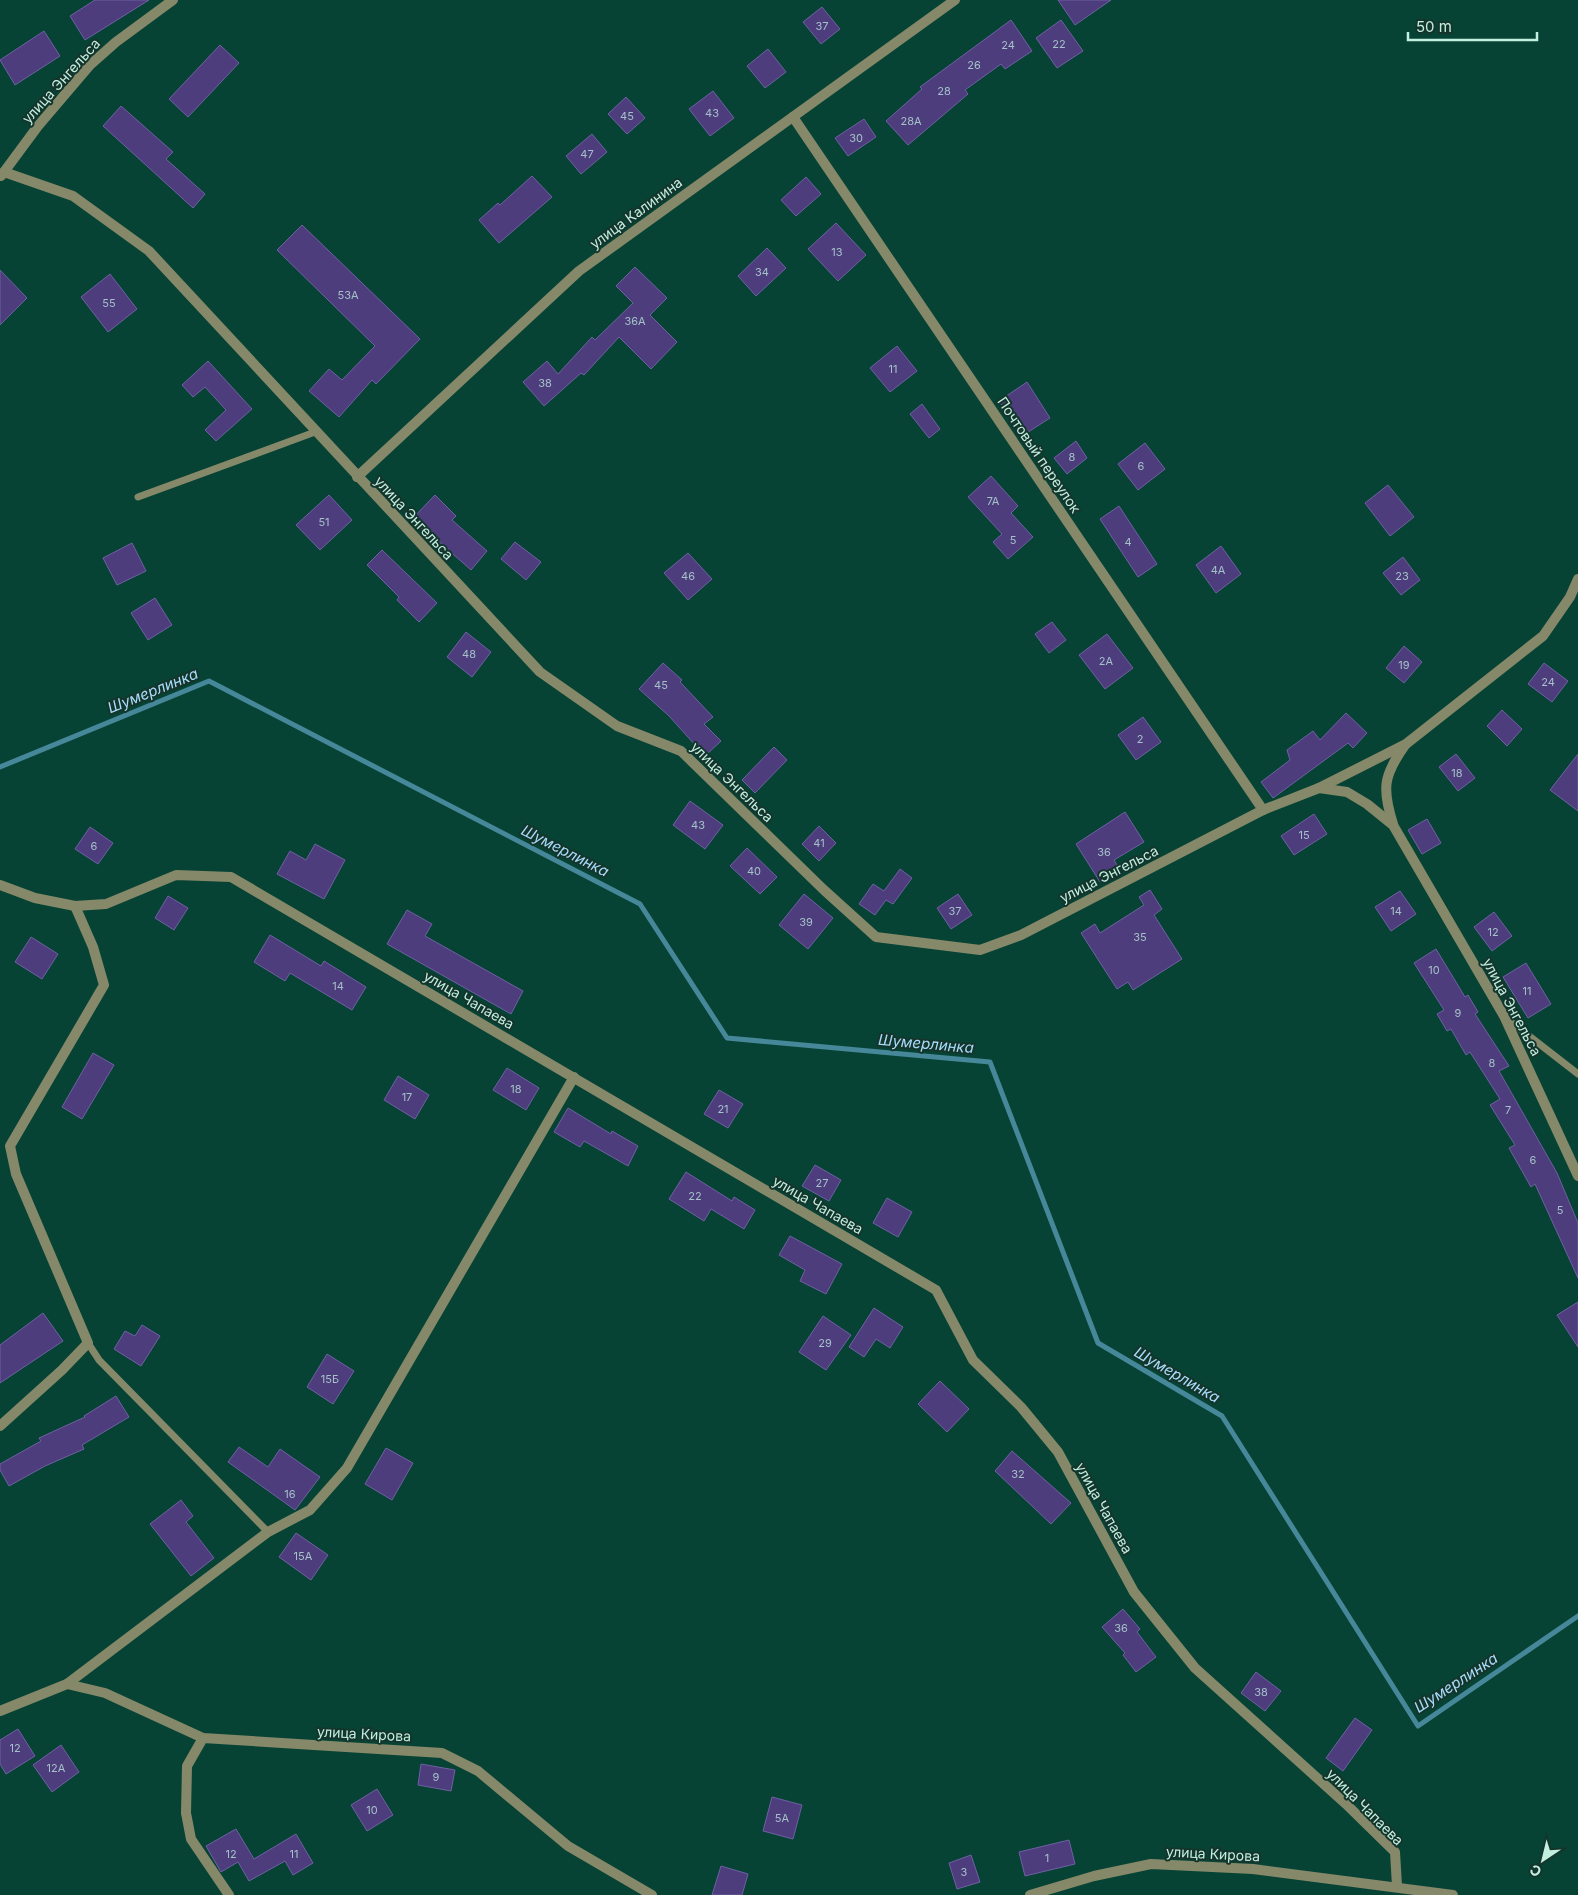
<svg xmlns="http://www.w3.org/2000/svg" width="1578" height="1895" viewBox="0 0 1578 1895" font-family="Inter,sans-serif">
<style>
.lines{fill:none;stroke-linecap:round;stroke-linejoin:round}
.stream{stroke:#46889a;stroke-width:5}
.building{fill:#4d3d7d;stroke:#6f60a3}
.service{stroke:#868969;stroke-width:7}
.minor{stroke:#868969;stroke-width:10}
.labels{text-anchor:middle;stroke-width:4;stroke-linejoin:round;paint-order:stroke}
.number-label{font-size:11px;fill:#a4c2c7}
.street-label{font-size:14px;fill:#c1efe0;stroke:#15352c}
.water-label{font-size:15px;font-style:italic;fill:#a7ddfb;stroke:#15352c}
</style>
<rect width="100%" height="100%" fill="#074335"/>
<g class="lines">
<polyline class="stream" points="0,767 209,681 640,904 727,1038 990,1062 1098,1343 1222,1416 1418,1726 1578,1616"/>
</g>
<g class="building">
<polygon points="95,0 149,0 85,40 70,16"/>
<polygon points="1058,0 1111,0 1075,25"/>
<polygon points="822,7 840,29 821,44 803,22"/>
<polygon points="1011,20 1032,51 1005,69 1001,64 965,90 968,94 908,145 886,121 922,89 920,87"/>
<polygon points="1061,20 1083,51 1057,68 1036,38"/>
<polygon points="44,31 60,56 15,85 0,60"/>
<polygon points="220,45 239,63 188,117 169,99"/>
<polygon points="768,49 786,72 765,88 747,66"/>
<polygon points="713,91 734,118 710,136 689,109"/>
<polygon points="626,97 645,118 627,134 608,114"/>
<polygon points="121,106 173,152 166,159 205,194 193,208 103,126"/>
<polygon points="864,119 876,137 848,156 835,138"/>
<polygon points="592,134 607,152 581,174 566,156"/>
<polygon points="532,176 552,197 499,243 479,220 498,203 500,205"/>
<polygon points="806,177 821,194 796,216 781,200"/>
<polygon points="836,223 866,255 838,281 808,249"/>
<polygon points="302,225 420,339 376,384 372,380 339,417 309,391 329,369 342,380 375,346 277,250"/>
<polygon points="767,248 786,268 756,296 738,276"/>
<polygon points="635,267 667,298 650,315 677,342 651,369 619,337 584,375 581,373 544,406 523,382 547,361 558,374 592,337 595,340 633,303 616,286"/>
<polygon points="0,270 27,298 0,325"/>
<polygon points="110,274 137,309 108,332 81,297"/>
<polygon points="897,346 917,371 890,392 870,368"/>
<polygon points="208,361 252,409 216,441 205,430 226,410 205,387 193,397 182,385"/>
<polygon points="1027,382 1050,418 1022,436 999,401"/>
<polygon points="922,404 940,429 929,438 910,414"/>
<polygon points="1076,441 1087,458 1067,474 1054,458"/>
<polygon points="1145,443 1165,469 1138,490 1118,464"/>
<polygon points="991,476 1018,506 1011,513 1033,537 1008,559 993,542 1002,534 968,497"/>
<polygon points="1388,485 1414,517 1390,536 1365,503"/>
<polygon points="329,495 352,520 320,550 296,525"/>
<polygon points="435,495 456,516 452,520 487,551 471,570 435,538 433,540 412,519"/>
<polygon points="1119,506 1157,564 1138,577 1100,519"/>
<polygon points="515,542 541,562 526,580 501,559"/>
<polygon points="132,543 146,571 117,585 103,558"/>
<polygon points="1221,546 1241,574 1216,593 1196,565"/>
<polygon points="382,550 437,603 419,622 397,600 399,597 367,565"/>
<polygon points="688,553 712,579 688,600 664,573"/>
<polygon points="1403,557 1420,580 1401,595 1383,573"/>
<polygon points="155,598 172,625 148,640 131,613"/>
<polygon points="1052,622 1066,640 1049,653 1035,634"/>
<polygon points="466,632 491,652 472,677 447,657"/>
<polygon points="1107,634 1133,668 1105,689 1079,655"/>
<polygon points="1404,646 1422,662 1404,683 1386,668"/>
<polygon points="663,663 682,680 680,682 713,717 704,724 721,741 705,756 669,716 639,689"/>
<polygon points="1544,663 1568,681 1552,702 1528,684"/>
<polygon points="1502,710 1522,729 1507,746 1487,726"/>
<polygon points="1346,713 1367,733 1353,748 1348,743 1273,798 1261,782 1290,760 1287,750 1313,731 1320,740"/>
<polygon points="1143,717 1161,742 1136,760 1118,735"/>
<polygon points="774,747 787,760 755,793 742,780"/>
<polygon points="1456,754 1475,778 1458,791 1439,767"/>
<polygon points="1578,754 1578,811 1550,790"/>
<polygon points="690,801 723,825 705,849 673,825"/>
<polygon points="1125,812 1144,842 1114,860 1120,870 1100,882 1076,844"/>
<polygon points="1314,814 1327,834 1294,855 1281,836"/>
<polygon points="1427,819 1441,843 1422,854 1408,830"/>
<polygon points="819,826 836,843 819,861 802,844"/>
<polygon points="90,827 113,843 98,864 75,849"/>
<polygon points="315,844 345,860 324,899 277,874 290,851 306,860"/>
<polygon points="747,848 777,877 760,894 730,866"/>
<polygon points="900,869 912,878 893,904 886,900 875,915 859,904 873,884 884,891"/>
<polygon points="1150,890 1162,909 1154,915 1182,959 1133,990 1128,982 1117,989 1081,933 1095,924 1100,933 1144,905 1139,897"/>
<polygon points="1400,891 1416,914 1391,931 1375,907"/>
<polygon points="804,894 833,918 808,949 779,925"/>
<polygon points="958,894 972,915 951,929 937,908"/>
<polygon points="168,896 188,908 174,930 155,918"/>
<polygon points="407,910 432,924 425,936 523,991 511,1014 387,944"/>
<polygon points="1494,912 1512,936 1492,951 1474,927"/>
<polygon points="270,935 321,966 324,961 366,987 352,1010 290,973 285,981 254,962"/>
<polygon points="31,937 58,954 42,979 15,962"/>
<polygon points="1436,949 1465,997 1468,995 1478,1012 1475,1014 1509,1066 1499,1071 1557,1173 1578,1223 1578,1278 1535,1184 1531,1187 1509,1148 1515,1145 1490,1105 1500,1099 1470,1052 1466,1055 1451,1029 1447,1031 1437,1014 1444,1010 1414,963"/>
<polygon points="1526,963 1551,1004 1528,1018 1503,977"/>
<polygon points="93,1053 114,1065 82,1119 62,1107"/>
<polygon points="507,1068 539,1088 526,1110 493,1090"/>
<polygon points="398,1076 429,1095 415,1119 384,1100"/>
<polygon points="719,1090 743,1104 728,1128 704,1114"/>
<polygon points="568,1108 611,1134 612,1131 638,1146 628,1166 584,1141 580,1147 554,1132"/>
<polygon points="815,1165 841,1180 829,1201 802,1186"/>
<polygon points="686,1172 732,1201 734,1197 755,1210 744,1229 711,1209 704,1221 669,1199"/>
<polygon points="887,1198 912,1212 898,1237 873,1223"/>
<polygon points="790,1236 842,1264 826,1294 800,1281 805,1270 779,1255"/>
<polygon points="1578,1302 1578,1347 1557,1315"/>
<polygon points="874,1308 903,1327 890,1348 876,1339 864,1357 849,1347"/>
<polygon points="43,1313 63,1341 0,1383 0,1345"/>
<polygon points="823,1316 851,1335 826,1370 799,1352"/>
<polygon points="142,1325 160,1336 141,1366 114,1349 125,1331 135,1336"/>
<polygon points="327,1354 354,1371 333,1404 307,1387"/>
<polygon points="940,1381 969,1409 947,1432 918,1404"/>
<polygon points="116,1396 129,1417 82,1445 84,1449 45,1466 9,1486 0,1470 0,1464 41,1441 39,1438 85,1417 84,1416"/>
<polygon points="239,1447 268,1467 280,1449 320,1477 295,1510 228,1462"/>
<polygon points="386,1448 413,1463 392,1500 365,1484"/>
<polygon points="1012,1451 1071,1503 1051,1524 995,1471"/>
<polygon points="181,1500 193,1516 186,1522 214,1558 191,1576 150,1524"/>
<polygon points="296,1533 328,1555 311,1580 279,1557"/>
<polygon points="1123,1609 1140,1629 1137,1632 1156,1657 1136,1672 1123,1655 1125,1653 1102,1627"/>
<polygon points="1256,1672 1281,1691 1265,1711 1241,1693"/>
<polygon points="1355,1718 1372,1730 1343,1771 1326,1758"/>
<polygon points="18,1729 35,1756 6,1774 0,1764 0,1740"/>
<polygon points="61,1745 79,1772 52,1792 33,1765"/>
<polygon points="421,1764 455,1770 451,1791 418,1785"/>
<polygon points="377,1789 393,1815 367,1831 351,1805"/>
<polygon points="772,1797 802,1805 793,1839 763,1831"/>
<polygon points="236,1829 254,1859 296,1834 313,1863 293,1875 285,1861 249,1881 238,1862 221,1872 206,1846"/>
<polygon points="1069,1840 1075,1864 1025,1876 1019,1852"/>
<polygon points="971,1855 980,1882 957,1889 949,1863"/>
<polygon points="721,1866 748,1874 742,1895 712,1895"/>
</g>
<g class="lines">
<g class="service">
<polyline points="138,497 315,432"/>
<polyline points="1506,1018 1578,1074"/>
<polyline points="88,1343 99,1360 268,1532"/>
</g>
<g class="minor">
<polyline points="793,117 1263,810"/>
<polyline points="4,172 73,196 149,251 540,672 617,726 681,751 824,890 876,937 980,950 1021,935 1263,810 1319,788 1406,744 1543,636 1570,597 1578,579"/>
<polyline points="1,176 38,126 90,65 116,42 173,0"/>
<polyline points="357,477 579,271 955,0"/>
<polyline points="1319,788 1347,792 1367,804 1393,825 1504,1016 1578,1176"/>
<path d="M1393,824C1382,789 1383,776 1405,745"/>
<polyline points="0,885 35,898 75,906 106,904 176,875 231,877 936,1290 973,1360 1021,1407 1058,1452 1134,1592 1195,1668 1346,1804 1395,1852 1397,1886"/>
<polyline points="0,1426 62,1370 88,1343 16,1174 10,1146 104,985 93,947 75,906"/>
<polyline points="67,1684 105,1693 203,1738 442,1753 478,1771 568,1846 652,1895"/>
<polyline points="0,1711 67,1684 268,1532 310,1510 347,1468 574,1077"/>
<polyline points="203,1738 187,1766 186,1813 191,1839 229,1895"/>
<polyline points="1030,1895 1094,1876 1151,1864 1253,1869 1453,1895"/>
</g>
</g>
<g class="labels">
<g class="number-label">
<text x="822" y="30">37</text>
<text x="1059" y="48">22</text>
<text x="1008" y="49">24</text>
<text x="974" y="69">26</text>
<text x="944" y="95">28</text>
<text x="712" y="117">43</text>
<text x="627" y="120">45</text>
<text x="911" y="125">28А</text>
<text x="856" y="142">30</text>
<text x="587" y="158">47</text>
<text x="837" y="256">13</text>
<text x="762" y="276">34</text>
<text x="348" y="299">53А</text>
<text x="109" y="307">55</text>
<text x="635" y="325">36А</text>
<text x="893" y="373">11</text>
<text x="545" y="387">38</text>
<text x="1072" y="461">8</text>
<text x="1141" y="470">6</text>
<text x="993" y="505">7А</text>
<text x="324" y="526">51</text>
<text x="1013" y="544">5</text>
<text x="1128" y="546">4</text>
<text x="1218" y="574">4А</text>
<text x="688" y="580">46</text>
<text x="1402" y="580">23</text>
<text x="469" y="658">48</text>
<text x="1106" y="665">2А</text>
<text x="1404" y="669">19</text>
<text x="1548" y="686">24</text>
<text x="661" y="689">45</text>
<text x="1140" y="743">2</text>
<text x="1457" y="777">18</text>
<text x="698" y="829">43</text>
<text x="1304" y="839">15</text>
<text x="819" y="847">41</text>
<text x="94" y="850">6</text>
<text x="1104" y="856">36</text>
<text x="754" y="875">40</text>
<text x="955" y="915">37</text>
<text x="1396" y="915">14</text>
<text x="806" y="926">39</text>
<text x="1493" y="936">12</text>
<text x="1140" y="941">35</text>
<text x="1434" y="974">10</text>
<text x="338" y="990">14</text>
<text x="1527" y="995">11</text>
<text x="1458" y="1017">9</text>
<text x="1492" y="1067">8</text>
<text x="516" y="1093">18</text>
<text x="407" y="1101">17</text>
<text x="723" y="1113">21</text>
<text x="1508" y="1114">7</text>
<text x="1533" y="1164">6</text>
<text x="822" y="1187">27</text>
<text x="695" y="1200">22</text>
<text x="1560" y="1214">5</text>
<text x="825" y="1347">29</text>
<text x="330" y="1383">15Б</text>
<text x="1018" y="1478">32</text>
<text x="290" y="1498">16</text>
<text x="303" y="1560">15А</text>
<text x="1121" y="1632">36</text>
<text x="1261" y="1696">38</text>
<text x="15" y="1752">12</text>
<text x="56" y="1772">12А</text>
<text x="436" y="1781">9</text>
<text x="372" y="1814">10</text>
<text x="782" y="1822">5А</text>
<text x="231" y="1858">12</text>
<text x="294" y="1858">11</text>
<text x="1047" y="1862">1</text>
<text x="964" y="1876">3</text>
</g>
<g class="street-label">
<text transform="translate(61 81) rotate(-48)" y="5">улица Энгельса</text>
<text transform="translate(636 213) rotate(-36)" y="5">улица Калинина</text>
<text transform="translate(1039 455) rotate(56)" y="5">Почтовый переулок</text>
<text transform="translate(414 518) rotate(47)" y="5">улица Энгельса</text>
<text transform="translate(732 782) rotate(44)" y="5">улица Энгельса</text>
<text transform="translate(1109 874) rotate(-27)" y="5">улица Энгельса</text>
<text transform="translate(469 1000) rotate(30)" y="5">улица Чапаева</text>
<text transform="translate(1512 1007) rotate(62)" y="5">улица Энгельса</text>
<text transform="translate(818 1205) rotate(30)" y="5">улица Чапаева</text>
<text transform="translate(1104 1508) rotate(61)" y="5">улица Чапаева</text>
<text transform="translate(364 1734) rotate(3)" y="5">улица Кирова</text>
<text transform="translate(1365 1807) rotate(45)" y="5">улица Чапаева</text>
<text transform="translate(1213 1854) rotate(3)" y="5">улица Кирова</text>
</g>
<g class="water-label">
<text transform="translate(153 691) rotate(-22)" y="5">Шумерлинка</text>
<text transform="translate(565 851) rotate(27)" y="5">Шумерлинка</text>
<text transform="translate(926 1044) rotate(5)" y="5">Шумерлинка</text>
<text transform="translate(1177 1375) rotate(30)" y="5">Шумерлинка</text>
<text transform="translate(1456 1683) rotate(-33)" y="5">Шумерлинка</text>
</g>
</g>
<g transform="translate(1543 1860) rotate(215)" stroke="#15352c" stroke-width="4" paint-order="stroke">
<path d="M0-4L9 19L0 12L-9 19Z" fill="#c1efe0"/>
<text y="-8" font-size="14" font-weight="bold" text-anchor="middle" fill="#c1efe0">С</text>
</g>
<path d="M1408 32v8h129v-8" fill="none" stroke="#c1efe0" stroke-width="2.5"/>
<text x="1416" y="32" font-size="15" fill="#c1efe0" stroke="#15352c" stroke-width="4" paint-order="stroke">50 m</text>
</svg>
